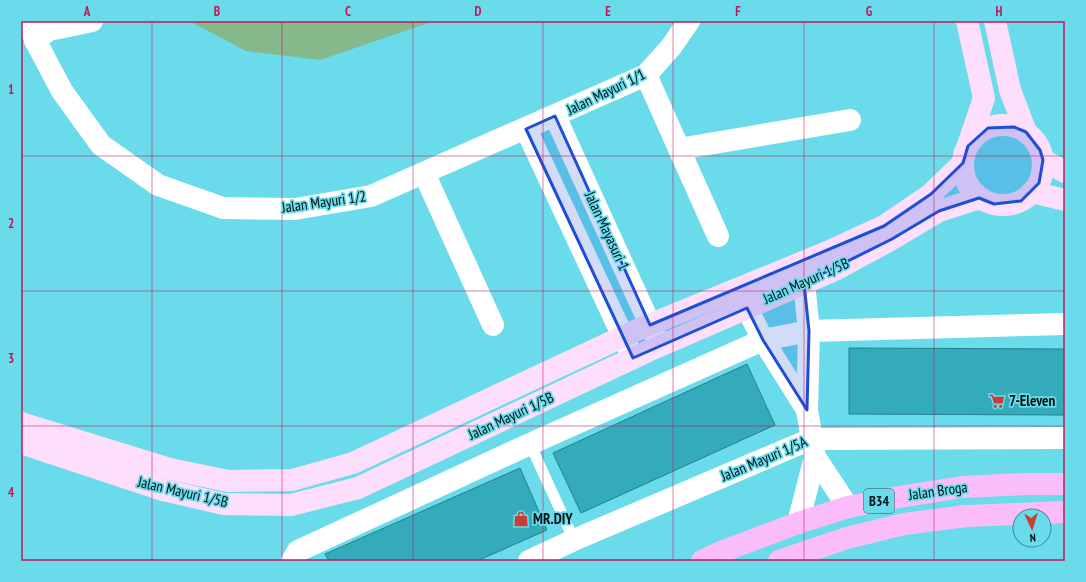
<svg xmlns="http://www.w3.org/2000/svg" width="1086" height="582" viewBox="0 0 1086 582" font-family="'PT Sans Narrow',sans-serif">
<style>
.green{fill:#85b88b}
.building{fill:#33abba;stroke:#26808b}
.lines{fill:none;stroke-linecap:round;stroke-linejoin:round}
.lane{stroke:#fff;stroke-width:11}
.street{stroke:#fff;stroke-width:22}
.secondary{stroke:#fddefd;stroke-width:22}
.primary{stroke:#fbbdfa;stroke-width:22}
.marked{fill:#1d4ed8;fill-opacity:0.2;stroke:#1d4ed8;stroke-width:3;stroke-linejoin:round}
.grid{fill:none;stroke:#c2185b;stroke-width:1;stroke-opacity:0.55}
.labels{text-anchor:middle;stroke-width:3.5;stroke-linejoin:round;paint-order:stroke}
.shield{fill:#6adbea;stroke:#204e55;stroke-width:1}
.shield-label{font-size:14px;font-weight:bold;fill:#001115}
.street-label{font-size:15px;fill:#001115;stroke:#6adbea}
.poi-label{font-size:15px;font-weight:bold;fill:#001115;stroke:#6adbea;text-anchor:start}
.neatline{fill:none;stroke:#c2185b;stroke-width:1.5}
.grid-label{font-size:13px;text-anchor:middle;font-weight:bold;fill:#c2185b}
</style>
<rect width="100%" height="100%" fill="#6adbea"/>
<polygon class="green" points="191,21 434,21 320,60 246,51 193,23"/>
<g class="building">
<polygon points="849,348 1065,349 1065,415 849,414"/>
<polygon points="747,364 775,425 581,513 553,453"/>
<polygon points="520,468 547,530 477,561 329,561 325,554"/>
</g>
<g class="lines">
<polyline class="lane" points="530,444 574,540"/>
<g class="street">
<polyline points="29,21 35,40 62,91 101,145 158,185 223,208 295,209 371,196 646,75 671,47 689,21"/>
<polyline points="35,40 49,30 92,21"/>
<polyline points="646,75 718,236"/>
<polyline points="555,116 658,342"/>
<polyline points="526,129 633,358"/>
<polyline points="679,149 850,120"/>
<polyline points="424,173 493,325"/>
<polyline points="798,266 804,283 809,331 807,410 815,457 848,507"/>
<polyline points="739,292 763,340 807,410"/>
<polyline points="798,523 815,457"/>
<polyline points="292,561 298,551 530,444 763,340 809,331 1065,324"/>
<polyline points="529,561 574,540 811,439 1065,438"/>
</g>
<g class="secondary">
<polyline points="967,21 984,98 968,145"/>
<polyline points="995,21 1010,90 1026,132"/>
<circle cx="1003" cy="165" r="40"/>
<polyline points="1043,160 1065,172"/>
<polyline points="1032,192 1065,200"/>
<polyline points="21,423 170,469 228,481 292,480 353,463 637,330 825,253 884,226 931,194 963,163"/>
<polyline points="21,443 163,490 224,504 291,505 358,488 646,352 835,270 892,239 939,211 980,198"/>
</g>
<g class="primary">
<polyline points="702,561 721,552 798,523 848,507 899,497 962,487 1026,484 1065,484"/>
<polyline points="779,561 847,538 904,524 966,516 1065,512"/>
</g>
</g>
<path class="marked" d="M555,116L650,325L884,226L931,194L963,163L968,146L988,128L1014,127L1026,132L1040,150L1043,160L1039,183L1021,201L994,204L979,198L939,211L892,239L804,283L809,331L807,410L763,340L747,308L633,358L526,129Z"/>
<path class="grid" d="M152,21V561M282,21V561M413,21V561M543,21V561M673,21V561M804,21V561M934,21V561M21,156H1065M21,291H1065M21,426H1065"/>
<defs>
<g id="supermarket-bare" transform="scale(1.2)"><path d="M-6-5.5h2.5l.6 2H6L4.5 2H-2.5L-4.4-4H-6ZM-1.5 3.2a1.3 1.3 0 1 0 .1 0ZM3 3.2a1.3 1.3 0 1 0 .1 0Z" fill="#cb3d36" stroke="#6adbea" stroke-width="2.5" paint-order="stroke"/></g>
<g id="shop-bare" transform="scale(1.2)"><path d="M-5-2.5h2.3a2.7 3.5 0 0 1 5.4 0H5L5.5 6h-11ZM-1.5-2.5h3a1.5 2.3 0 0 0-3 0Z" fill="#cb3d36" stroke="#6adbea" stroke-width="2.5" paint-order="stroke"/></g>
</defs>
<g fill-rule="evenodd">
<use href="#supermarket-bare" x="997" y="401"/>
<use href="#shop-bare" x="521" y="519"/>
</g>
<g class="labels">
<rect class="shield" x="864" y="489" width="30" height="24" rx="3"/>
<g class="shield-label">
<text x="879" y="506">B34</text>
</g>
<g class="street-label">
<text transform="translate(606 92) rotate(-26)" y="5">Jalan Mayuri 1/1</text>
<text transform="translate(324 202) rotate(-8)" y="5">Jalan Mayuri 1/2</text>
<text transform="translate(607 231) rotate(65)" y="5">Jalan Mayasuri 1</text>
<text transform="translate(806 281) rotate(-24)" y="5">Jalan Mayuri 1/5B</text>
<text transform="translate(511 416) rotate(-25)" y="5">Jalan Mayuri 1/5B</text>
<text transform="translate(764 459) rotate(-23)" y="5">Jalan Mayuri 1/5A</text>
<text transform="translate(938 491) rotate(-8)" y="5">Jalan Broga</text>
<text transform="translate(183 492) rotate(13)" y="5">Jalan Mayuri 1/5B</text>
</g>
<g class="poi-label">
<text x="1009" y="406">7-Eleven</text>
<text x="533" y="524">MR.DIY</text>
</g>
</g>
<rect width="1086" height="582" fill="none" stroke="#6adbea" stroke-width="44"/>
<g transform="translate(1032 528) rotate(176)"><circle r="19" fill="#6adbea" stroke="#408a95"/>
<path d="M0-3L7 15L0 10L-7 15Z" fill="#cb3d36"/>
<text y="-6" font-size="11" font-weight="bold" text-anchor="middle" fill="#001115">N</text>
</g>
<rect x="22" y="22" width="1042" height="538" class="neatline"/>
<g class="grid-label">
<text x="87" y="16">A</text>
<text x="217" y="16">B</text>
<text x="348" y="16">C</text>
<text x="478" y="16">D</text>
<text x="608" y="16">E</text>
<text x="738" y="16">F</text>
<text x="869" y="16">G</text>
<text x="999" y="16">H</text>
<text x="11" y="94">1</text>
<text x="11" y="228">2</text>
<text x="11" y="363">3</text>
<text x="11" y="497">4</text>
</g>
</svg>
